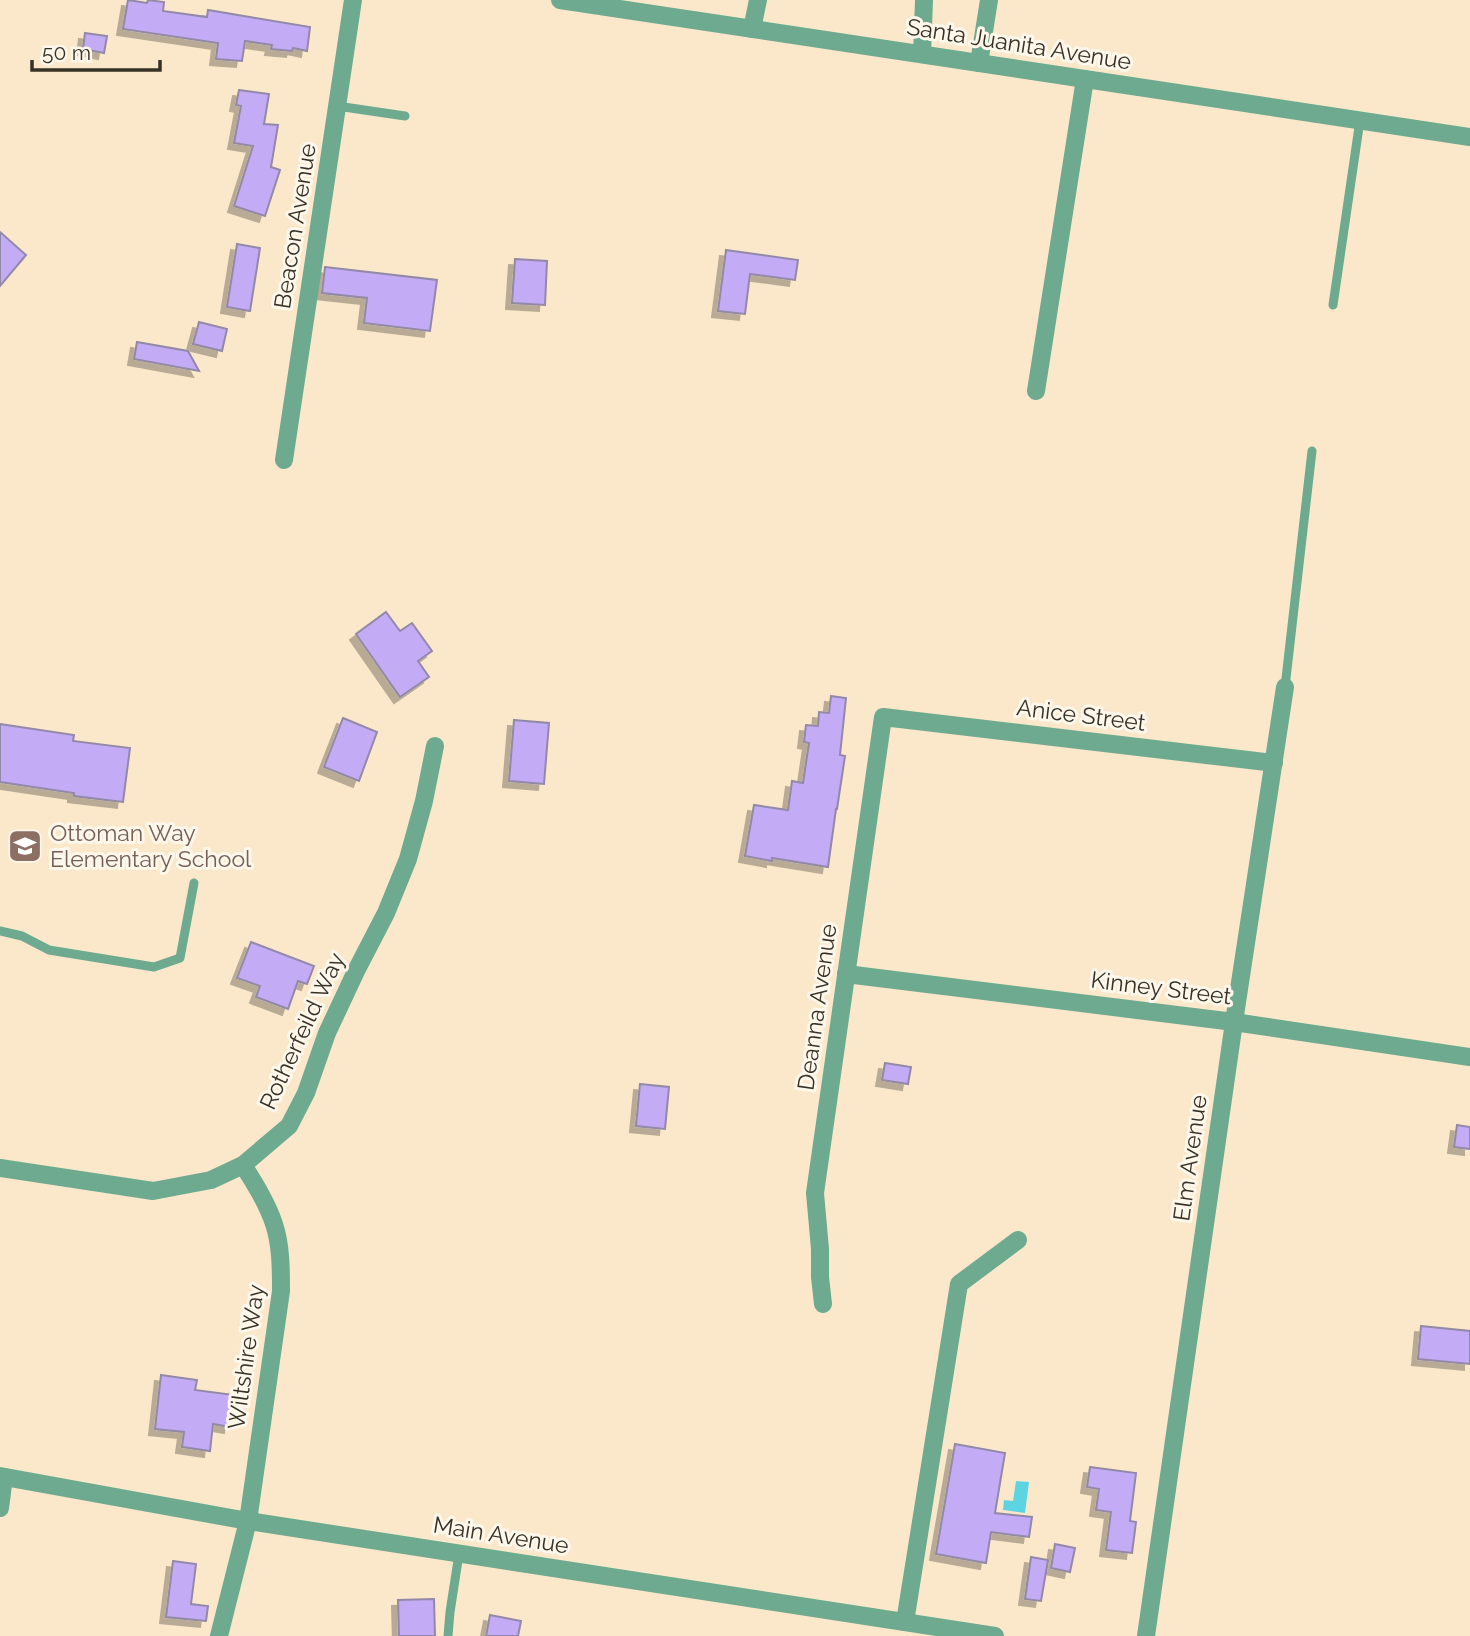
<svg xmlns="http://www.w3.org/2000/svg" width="1470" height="1636" viewBox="0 0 1470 1636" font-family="Raleway,sans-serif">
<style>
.water{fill:#5dd4e1}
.building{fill:#c3abf5;stroke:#9289a6;stroke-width:2;filter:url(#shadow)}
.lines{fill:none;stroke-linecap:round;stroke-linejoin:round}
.service{stroke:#6daa8f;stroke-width:9}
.minor{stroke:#6daa8f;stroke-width:18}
.tertiary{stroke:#6daa8f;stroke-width:18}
.labels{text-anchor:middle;stroke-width:6;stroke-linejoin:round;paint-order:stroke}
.street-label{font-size:23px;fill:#383125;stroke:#fef7eb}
.education-label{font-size:23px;fill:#785e54;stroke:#fef7eb;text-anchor:start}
</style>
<defs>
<filter id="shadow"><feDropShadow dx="-6" dy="6" stdDeviation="0" flood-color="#0004"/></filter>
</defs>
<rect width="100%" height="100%" fill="#fbe8ca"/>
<polygon class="water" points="1016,1481 1029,1482 1025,1513 1003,1510 1004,1500 1013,1501"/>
<g class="building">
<polygon points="128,0 147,3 148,0 164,2 163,11 207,17 208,10 310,27 307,51 293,48 292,51 271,49 272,45 245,41 242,61 216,59 218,43 123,29"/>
<polygon points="85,33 107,36 104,53 83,49"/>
<polygon points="239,90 269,94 264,124 278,125 271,167 280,170 265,216 234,206 253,146 234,143 241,106 236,105"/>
<polygon points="0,232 26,255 0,286"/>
<polygon points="237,244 260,248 250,311 227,307"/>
<polygon points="726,250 798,260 795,280 750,274 745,314 718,311"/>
<polygon points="515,259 547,261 545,305 512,303"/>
<polygon points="325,267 437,280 430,331 364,323 367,298 322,293"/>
<polygon points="199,322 227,329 222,351 193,344"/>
<polygon points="137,342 188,351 199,371 134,359"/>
<polygon points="386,612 400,631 412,623 432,651 418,661 429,677 400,697 356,634"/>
<polygon points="831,696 846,698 840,755 845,756 837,809 836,809 828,867 772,858 772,861 745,856 754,805 788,810 792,781 803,783 809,743 804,742 806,725 818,726 819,712 829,713"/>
<polygon points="343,718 377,732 359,781 324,767"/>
<polygon points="514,720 549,723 544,784 509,781"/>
<polygon points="0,724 74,735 73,741 130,748 123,802 74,796 74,793 0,782"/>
<polygon points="251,942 314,966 307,984 298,981 288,1009 256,997 260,986 237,978"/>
<polygon points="885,1063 911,1067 908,1084 882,1080"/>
<polygon points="640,1084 669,1087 665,1129 636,1126"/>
<polygon points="1457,1125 1470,1127 1470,1149 1454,1147"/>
<polygon points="1421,1326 1470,1331 1470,1364 1418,1359"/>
<polygon points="161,1375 197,1380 195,1390 234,1395 230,1427 213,1424 210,1451 182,1447 184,1432 155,1429"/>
<polygon points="955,1444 1005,1453 995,1513 1032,1517 1029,1537 991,1532 986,1563 936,1554"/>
<polygon points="1090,1467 1136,1473 1130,1521 1136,1522 1132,1553 1106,1550 1111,1512 1096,1510 1099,1489 1087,1487"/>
<polygon points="1055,1544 1075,1548 1070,1572 1051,1568"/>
<polygon points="1031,1557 1048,1560 1041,1601 1025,1599"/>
<polygon points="173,1561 196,1564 191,1604 208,1606 206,1621 166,1617"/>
<polygon points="434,1599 435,1636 399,1636 398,1600"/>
<polygon points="490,1615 521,1621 518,1636 486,1636"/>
</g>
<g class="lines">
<g class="service">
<polyline points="337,106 405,116"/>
<polyline points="1333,305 1360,120"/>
<polyline points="1285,687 1312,451"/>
<polyline points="0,931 22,936 49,950 154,967 180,958 194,883"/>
<polyline points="448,1636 450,1612 459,1554"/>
</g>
<g class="minor">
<polyline points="752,29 758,0"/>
<polyline points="922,54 924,0"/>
<polyline points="979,63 989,0"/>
<polyline points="1036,391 1085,79"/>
<polyline points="284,460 353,0"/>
<polyline points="846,974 1234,1022 1470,1057"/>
<polyline points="0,1168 153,1191 211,1180 243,1165 289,1126 306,1093 327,1033 357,969 386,913 408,859 424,801 435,746"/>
<polyline points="823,1304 820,1277 820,1249 815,1193 883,717 1274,763"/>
<polyline points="0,1508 4,1477"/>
<polyline points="905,1622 959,1284 1018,1240"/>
<path d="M219,1636L248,1521L281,1291C281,1269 281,1245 274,1224C267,1203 255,1184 243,1165"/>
</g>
<g class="tertiary">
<polyline points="560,0 1470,137"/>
<polyline points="0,1476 248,1521 995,1636"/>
<polyline points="1146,1636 1234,1022 1285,687"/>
</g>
</g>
<defs>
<g id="school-square" transform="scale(1.75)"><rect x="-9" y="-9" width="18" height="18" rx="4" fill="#8d6e63" stroke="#fef7eb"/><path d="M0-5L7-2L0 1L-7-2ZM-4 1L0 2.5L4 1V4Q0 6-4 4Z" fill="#fff"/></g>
</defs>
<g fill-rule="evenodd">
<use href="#school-square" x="25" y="846"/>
</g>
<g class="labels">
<g class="street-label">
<text transform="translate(1019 44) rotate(9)" y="8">Santa Juanita Avenue</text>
<text transform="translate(295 226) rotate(-81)" y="8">Beacon Avenue</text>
<text transform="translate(1081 715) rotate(7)" y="8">Anice Street</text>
<text transform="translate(1161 988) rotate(7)" y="8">Kinney Street</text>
<text transform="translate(817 1007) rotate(-82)" y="8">Deanna Avenue</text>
<text transform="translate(302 1031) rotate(-65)" y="8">Rotherfeild Way</text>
<text transform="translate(1190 1158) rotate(-82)" y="8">Elm Avenue</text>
<text transform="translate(246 1357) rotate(-82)" y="8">Wiltshire Way</text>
<text transform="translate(501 1535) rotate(9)" y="8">Main Avenue</text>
</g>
<g class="education-label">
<text x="50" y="841">Ottoman Way<tspan x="50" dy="26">Elementary School</tspan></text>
</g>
</g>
<path d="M32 60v10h128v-10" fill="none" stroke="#383125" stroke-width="3.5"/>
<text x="42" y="60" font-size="21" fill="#383125" stroke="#fef7eb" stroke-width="5" paint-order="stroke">50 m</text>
</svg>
